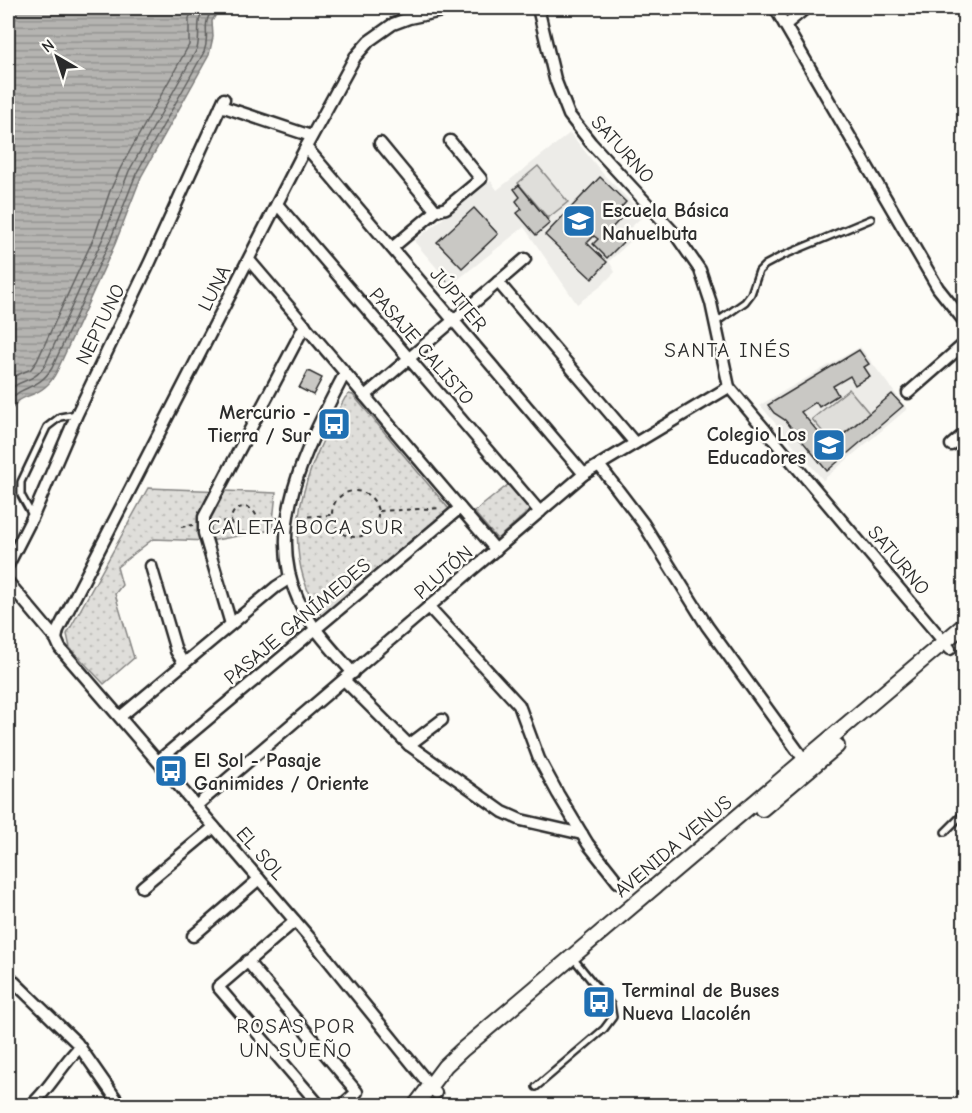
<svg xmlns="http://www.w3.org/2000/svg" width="972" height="1113" viewBox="0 0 972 1113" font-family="'Comic Neue',sans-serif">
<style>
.built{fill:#edece8}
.park{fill:url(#park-dots);stroke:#858482;stroke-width:1.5}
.pitch{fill:#dfdeda;stroke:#858482;stroke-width:1.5}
.water{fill:url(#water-rules);stroke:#7e7d7b;stroke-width:1.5}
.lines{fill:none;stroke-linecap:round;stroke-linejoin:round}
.shore{stroke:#626261;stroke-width:1.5}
.building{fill:#c9c8c4;stroke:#2b2b2b;stroke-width:1.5}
.service-casing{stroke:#2b2b2b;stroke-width:10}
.minor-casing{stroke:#2b2b2b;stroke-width:15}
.tertiary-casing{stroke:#2b2b2b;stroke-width:18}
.path{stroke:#2b2b2b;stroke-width:2;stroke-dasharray:4.5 4.5;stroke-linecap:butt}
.service{stroke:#fdfcf7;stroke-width:5}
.minor{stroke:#fdfcf7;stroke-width:10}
.tertiary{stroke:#fdfcf7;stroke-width:14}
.labels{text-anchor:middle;stroke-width:5;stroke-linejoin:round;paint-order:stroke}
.street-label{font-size:20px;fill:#2b2b2b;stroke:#fdfcf7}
.poi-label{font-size:20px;font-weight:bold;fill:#2b2b2b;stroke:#fdfcf7;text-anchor:start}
.neighbourhood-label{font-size:21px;letter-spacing:1.5px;fill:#2b2b2b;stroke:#fdfcf7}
</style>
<defs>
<pattern id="park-dots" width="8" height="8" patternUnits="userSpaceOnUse" patternTransform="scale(1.5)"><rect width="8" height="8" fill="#dfdeda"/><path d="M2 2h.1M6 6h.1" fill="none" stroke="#c0bfbb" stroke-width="1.8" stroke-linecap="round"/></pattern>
<pattern id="water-rules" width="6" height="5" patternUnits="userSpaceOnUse" patternTransform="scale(1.5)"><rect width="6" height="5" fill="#b5b4b1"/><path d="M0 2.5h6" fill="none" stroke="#939390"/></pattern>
</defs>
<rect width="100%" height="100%" fill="#fdfcf7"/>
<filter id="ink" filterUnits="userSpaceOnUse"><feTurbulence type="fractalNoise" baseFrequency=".0167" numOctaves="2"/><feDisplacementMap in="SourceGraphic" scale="12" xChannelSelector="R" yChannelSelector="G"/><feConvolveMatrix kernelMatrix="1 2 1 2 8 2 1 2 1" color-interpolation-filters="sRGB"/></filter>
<g filter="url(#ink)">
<g class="built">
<polygon points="570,133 604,175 644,215 624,234 630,242 609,261 615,272 600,287 577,304 524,227 451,285 414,241 491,181 497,190"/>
<polygon points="860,347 907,409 823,480 760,405"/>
</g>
<g class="park">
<path d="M349,394L353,395L449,509L322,617C273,543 306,468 345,398Z"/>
<polygon points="509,484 531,509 497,539 474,512"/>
<polygon points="148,488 276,493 272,530 210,541 153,539 117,567 122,585 115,594 134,658 104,684 70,648 67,634"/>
</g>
<g class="pitch">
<polygon points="538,166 568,202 548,218 518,183"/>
<polygon points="849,389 869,413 832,443 812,419"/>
</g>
<path class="water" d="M8,8H220L212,21L213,37L209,55L141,177L115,244L57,371C54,377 50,383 45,387C28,401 20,391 8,416Z"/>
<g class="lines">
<g class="shore">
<polyline points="8,379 31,369 37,361 95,235 110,191 121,167 189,45 189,18 194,8"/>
<path d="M8,391C21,378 33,384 45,365L103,238L129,171L197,49C201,34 195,22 204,8"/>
<path d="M8,403C20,384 37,392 52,368L110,241L136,174L204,52C211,33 200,28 213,8"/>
</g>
</g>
<g class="building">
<polygon points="600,177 626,202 617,212 622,217 610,230 623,242 607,258 593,244 598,239 594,236 587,243 607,262 592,279 545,235"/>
<polygon points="519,185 550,223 536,235 517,213 522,209 516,201 520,197 514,189"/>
<polygon points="474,208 498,234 462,268 437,242"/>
<polygon points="859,350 869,364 864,367 870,376 855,385 850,376 833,386 838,395 819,407 816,402 801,412 830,446 892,394 903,406 827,471 785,420 774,413 768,405"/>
<polygon points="308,371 322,378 313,395 299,388"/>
</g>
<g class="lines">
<g class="service-casing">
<g id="service">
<polyline points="715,323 745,302 751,294 759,271 765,265 782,256 871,219"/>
<polyline points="32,515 21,495 21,482 47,427 60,417 77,414"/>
<polyline points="945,832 964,813"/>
<polyline points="536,1087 604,1029 613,1017 611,1005 573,958"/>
</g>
</g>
<g class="minor-casing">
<g id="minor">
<polyline points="538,8 555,79 569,115 591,143 675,234 700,270 711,303 729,387 950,649"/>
<polyline points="775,8 938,288 964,321"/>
<polyline points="785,25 806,8"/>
<polyline points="221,106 311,136"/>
<polyline points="380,143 436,211"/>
<polyline points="306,147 584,474"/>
<polyline points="277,204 540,512"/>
<polyline points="392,248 436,211 446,208 481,179 450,141"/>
<polyline points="249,260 496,550"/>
<polyline points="498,282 635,443"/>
<path d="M345,373C311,439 263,524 298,599C310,627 333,650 353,673"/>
<polyline points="908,393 964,344"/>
<polyline points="365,396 525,259"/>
<polyline points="951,445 964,434"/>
<polyline points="599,465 643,523 707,626 805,761"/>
<polyline points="8,565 33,516 77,414 150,262 224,99"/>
<polyline points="151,566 176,651 184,664"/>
<polyline points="8,582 56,639 60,648 321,951 436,1093"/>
<polyline points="429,607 519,705 539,759 558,794 588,844 618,882"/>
<polyline points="231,624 204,533 204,517 305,325"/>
<polyline points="56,639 58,630 306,147 355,57 369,41 393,24 409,18 456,8"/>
<polyline points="344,680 409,745 503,812 521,820 582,834"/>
<polyline points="120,717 276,587 290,578"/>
<polyline points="409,745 442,720"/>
<polyline points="158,761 460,508"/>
<polyline points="196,806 584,474 729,387"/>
<polyline points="142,887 214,827"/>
<polyline points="295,921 218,987 320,1106"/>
<polyline points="193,936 259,879"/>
<polyline points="247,961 357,1092 341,1106"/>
<polyline points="8,976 77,1043 121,1106"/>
<path d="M30,1106C50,1089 61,1065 80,1047"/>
</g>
</g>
<g class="tertiary-casing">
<g id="tertiary">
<polyline points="762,809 837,746"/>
<polyline points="415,1106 445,1066 462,1050 964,625"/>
</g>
</g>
<g class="path">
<polyline points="439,287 447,281"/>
<circle cx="355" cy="514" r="23"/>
<circle cx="244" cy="520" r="13"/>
<polyline points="379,511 442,508"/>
<polyline points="299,517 332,515"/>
<polyline points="257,520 278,518"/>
<polyline points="213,522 231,521"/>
<polyline points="181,527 193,525"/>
</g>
<use href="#service" class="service"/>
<use href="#minor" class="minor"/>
<use href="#tertiary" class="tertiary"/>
</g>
</g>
<defs>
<g id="school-square" transform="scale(1.725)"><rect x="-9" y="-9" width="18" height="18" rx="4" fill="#1f6fb2" stroke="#fdfcf7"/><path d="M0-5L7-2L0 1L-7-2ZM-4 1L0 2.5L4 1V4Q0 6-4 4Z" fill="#fff"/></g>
<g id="bus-square" transform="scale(1.725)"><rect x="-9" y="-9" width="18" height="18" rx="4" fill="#1f6fb2" stroke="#fdfcf7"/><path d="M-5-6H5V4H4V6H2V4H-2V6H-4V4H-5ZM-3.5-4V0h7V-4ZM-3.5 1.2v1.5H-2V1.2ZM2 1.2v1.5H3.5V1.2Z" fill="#fff"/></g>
</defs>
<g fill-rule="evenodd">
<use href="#school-square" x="579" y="221"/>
<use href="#bus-square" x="334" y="424"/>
<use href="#school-square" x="829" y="445"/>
<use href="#bus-square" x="171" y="771"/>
<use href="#bus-square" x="599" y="1002"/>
</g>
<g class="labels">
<g class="street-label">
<text transform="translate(623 149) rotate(48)" y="7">SATURNO</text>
<text transform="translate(214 288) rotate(-63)" y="7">LUNA</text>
<text transform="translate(459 299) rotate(50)" y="7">JÚPITER</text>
<text transform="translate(100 324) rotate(-64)" y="7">NEPTUNO</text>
<text transform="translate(422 346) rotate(49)" y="7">PASAJE CALISTO</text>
<text transform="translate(899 560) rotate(50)" y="7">SATURNO</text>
<text transform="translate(443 572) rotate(-41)" y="7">PLUTÓN</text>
<text transform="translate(297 621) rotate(-40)" y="7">PASAJE GANÍMEDES</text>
<text transform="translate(673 846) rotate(-40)" y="7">AVENIDA VENUS</text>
<text transform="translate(261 853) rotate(49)" y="7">EL SOL</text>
</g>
<g class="poi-label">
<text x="602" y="217">Escuela Básica<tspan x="602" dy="23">Nahuelbuta</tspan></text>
<text x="311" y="419" text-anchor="end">Mercurio -<tspan x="311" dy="23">Tierra / Sur</tspan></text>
<text x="806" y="441" text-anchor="end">Colegio Los<tspan x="806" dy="23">Educadores</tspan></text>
<text x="194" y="767">El Sol - Pasaje<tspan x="194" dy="23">Ganimides / Oriente</tspan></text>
<text x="622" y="997">Terminal de Buses<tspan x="622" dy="23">Nueva Llacolén</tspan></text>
</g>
<g class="neighbourhood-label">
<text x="728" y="357">SANTA INÉS</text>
<text x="306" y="534">CALETA BOCA SUR</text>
<text x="296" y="1033">ROSAS POR<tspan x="296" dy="24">UN SUEÑO</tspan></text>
</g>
</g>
<rect width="972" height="1113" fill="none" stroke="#fdfcf7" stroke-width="30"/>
<rect x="15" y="15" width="942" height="1083" fill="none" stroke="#2b2b2b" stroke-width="2" filter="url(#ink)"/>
<g transform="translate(57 57) rotate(321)" stroke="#fdfcf7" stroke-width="4.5" paint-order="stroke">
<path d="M0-4.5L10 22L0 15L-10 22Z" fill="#2b2b2b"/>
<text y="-9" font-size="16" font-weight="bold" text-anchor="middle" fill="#2b2b2b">N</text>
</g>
</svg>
